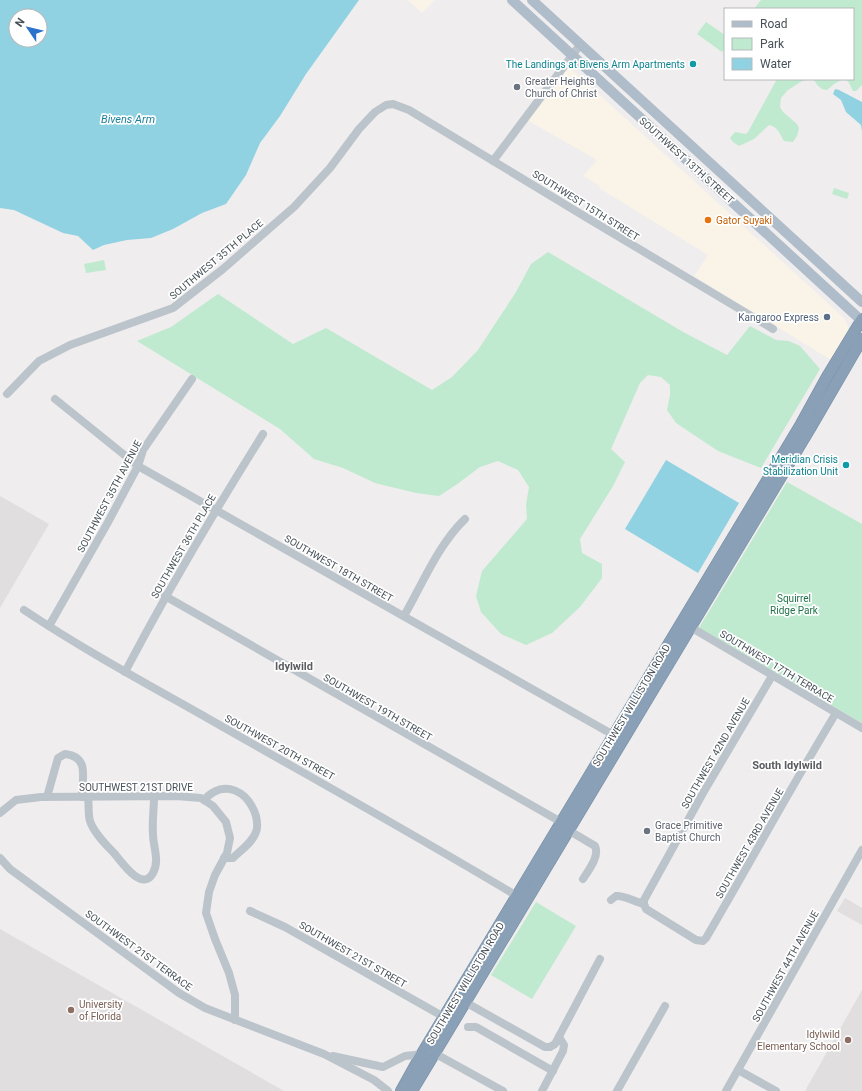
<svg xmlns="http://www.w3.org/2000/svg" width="862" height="1091" viewBox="0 0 862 1091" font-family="Roboto,sans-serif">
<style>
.commercial{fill:#f9f4e7}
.education{fill:#e0dede}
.green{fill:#bfeacf}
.water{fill:#90d2e2;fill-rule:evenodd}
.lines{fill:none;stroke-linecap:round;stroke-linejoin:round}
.highway-casing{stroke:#748ba3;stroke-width:12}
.minor{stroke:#bcc4cb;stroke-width:8}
.major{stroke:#afbcc9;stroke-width:10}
.highway{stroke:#89a0b7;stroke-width:11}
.culture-dot{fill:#0f9aa8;stroke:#fff;stroke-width:1.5}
.worship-dot{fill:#6b7280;stroke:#fff;stroke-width:1.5}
.food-dot{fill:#e8710a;stroke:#fff;stroke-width:1.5}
.service-dot{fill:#5c6f8a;stroke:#fff;stroke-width:1.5}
.education-dot{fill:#8d6e63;stroke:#fff;stroke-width:1.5}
.labels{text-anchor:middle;stroke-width:3.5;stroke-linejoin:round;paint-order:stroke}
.culture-label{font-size:10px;fill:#0d838f;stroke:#fff;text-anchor:end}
.worship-label{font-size:10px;fill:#5b616d;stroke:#fff;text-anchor:start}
.street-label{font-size:10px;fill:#475058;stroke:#fff}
.food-label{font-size:10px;fill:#c56008;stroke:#fff;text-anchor:start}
.service-label{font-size:10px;fill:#4e5e75;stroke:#fff;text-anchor:end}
.park-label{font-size:10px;fill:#1f7248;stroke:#fff}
.education-label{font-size:10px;fill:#785e54;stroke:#fff;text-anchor:start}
.water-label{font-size:11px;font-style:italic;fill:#1a7f99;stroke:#fff}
.neighbourhood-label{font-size:11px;font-weight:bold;fill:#5a5d61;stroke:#fff}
</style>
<rect width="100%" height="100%" fill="#efeded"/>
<g class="commercial">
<polygon points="408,0 435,0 422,13"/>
<polygon points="568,66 844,318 848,326 848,331 831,360 694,276 708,255 599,188 600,186 583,176 597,160 525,119"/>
</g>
<g class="education">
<polygon points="0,496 49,524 0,608"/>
<polygon points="845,898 862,908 862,925 837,911"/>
<polygon points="0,929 284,1091 0,1091"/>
<polygon points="862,990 862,1091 805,1091"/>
</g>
<g class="green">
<path d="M761,0H862V85L856,91H853L848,81L843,79L834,84L827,90C820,90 817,84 813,79L802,81L788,90L781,98L780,107L783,112L797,124L799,128L797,136L793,142L784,141C780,134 778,127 769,125L754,139L739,146L733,142L730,138L735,132L746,134L748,132L777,79H853V9H754Z"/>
<polygon points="706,22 725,35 725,48 722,52 697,34"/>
<polygon points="834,188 849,193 847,199 832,194"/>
<polygon points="548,252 685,333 727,355 750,326 776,340 789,341 800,346 820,369 761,468 718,451 676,423 667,410 670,395 670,385 661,377 648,375 640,383 611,449 625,462 613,486 580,539 582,553 602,564 602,578 580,607 552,633 526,645 501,634 481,612 476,596 482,571 527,519 526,505 529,487 518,470 498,461 480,467 456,485 439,496 416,493 375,483 343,468 314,459 280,429 137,341 171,327 218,294 293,344 326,328 432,390 452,377 478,350 516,292 531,264"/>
<polygon points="104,260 106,270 86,273 84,264"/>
<polygon points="787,482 862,524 862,723 699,628"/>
<polygon points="536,902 576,926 532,999 491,975"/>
</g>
<g class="water">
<path d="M0,0H359L306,74L280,116L260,143L246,175L226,204L202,213L173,229L151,238L127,240L104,245L93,250L78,236L63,233L14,210L0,208ZM16,16H40V40H16Z"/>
<polygon points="835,89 839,90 862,102 862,131 861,125 846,112 841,100 833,94"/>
<polygon points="666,460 739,503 698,573 625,529"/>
</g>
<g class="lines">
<g class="highway-casing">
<g id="highway">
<polyline points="401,1091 421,1055 801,424 828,375 862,319"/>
<polyline points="412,1091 811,427 862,339"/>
</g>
</g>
<g class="minor">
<polyline points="493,161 580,45"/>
<polyline points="7,394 39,361 70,345 173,308 223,269 294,207 330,168 359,129 375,112 386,105 393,104 409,110 584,216 773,329"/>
<polyline points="55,399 138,466 617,737"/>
<polyline points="165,596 561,822"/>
<path d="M24,610C84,650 147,684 209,719C314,779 419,837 522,899"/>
<path d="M404,616C423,583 438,545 465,519"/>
<polyline points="687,625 862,728"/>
<polyline points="49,626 107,524 138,466 143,450 192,379"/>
<path d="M125,672C168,590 214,512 263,434"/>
<path d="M47,797L58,758L65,754C90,757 82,778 82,797"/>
<path d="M88,797C89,804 88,815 90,821C94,833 106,845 114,853C121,861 142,893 153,873C160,860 153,847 153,834C152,821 154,809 154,797"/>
<path d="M204,800C224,778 248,791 256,816C257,821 258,828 256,832C253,842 240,851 233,858H224"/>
<polyline points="0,813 16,800 41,797 176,796 201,798 213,806 226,822 230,838 227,853 215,875 209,892 206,913 215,939 229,973 235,995 235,1020"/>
<path d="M568,830L595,846C600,856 588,871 583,879"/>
<polyline points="0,858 10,869 179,993 205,1008 324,1054 374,1080 388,1091"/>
<path d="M611,900L616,896C624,895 635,902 644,904"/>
<path d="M644,904L646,909L696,940L703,941L706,938C750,863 791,787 836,713"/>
<polyline points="644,904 644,900 703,793 772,676"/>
<polyline points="250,911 285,927 444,1017"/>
<polyline points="465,1002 545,1047 550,1047 555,1044 600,959"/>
<polyline points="468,1027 476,1027 553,1071"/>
<polyline points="333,1056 383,1067 405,1056 434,1053 503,1091"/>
<polyline points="738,1070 776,1091"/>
<polyline points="542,1091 563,1051 564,1045 559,1037"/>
<polyline points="617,1091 665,1006"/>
<polyline points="726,1091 862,850"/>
</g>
<g class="major">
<polyline points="512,0 862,321"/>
<polyline points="532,0 862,302"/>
</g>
<use href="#highway" class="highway"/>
</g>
<g class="culture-dot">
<circle cx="693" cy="64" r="4"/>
<circle cx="846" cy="465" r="4"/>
</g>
<g class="worship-dot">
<circle cx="517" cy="87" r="4"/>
<circle cx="647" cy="831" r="4"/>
</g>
<circle class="food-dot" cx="708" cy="220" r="4"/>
<circle class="service-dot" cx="827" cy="317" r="4"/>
<g class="education-dot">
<circle cx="71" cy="1010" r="4"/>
<circle cx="848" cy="1040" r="4"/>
</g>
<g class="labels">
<g class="culture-label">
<text x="685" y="68">The Landings at Bivens Arm Apartments</text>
<text x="838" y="463">Meridian Crisis<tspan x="838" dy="12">Stabilization Unit</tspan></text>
</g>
<g class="worship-label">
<text x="525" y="85">Greater Heights<tspan x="525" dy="12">Church of Christ</tspan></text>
<text x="655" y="829">Grace Primitive<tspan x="655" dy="12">Baptist Church</tspan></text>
</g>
<g class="street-label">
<text transform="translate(687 160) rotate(42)" y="4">SOUTHWEST 13TH STREET</text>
<text transform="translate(586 205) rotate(32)" y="4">SOUTHWEST 15TH STREET</text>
<text transform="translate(216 259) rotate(-40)" y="4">SOUTHWEST 35TH PLACE</text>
<text transform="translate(109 496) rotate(-62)" y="4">SOUTHWEST 35TH AVENUE</text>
<text transform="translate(183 546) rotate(-60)" y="4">SOUTHWEST 36TH PLACE</text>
<text transform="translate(339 568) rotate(30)" y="4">SOUTHWEST 18TH STREET</text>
<text transform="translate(777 666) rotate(31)" y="4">SOUTHWEST 17TH TERRACE</text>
<text transform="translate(631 705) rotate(-59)" y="4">SOUTHWEST WILLISTON ROAD</text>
<text transform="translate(378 707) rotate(30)" y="4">SOUTHWEST 19TH STREET</text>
<text transform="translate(280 747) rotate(29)" y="4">SOUTHWEST 20TH STREET</text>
<text transform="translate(715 753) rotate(-60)" y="4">SOUTHWEST 42ND AVENUE</text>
<text x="136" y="791">SOUTHWEST 21ST DRIVE</text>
<text transform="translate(749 843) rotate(-60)" y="4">SOUTHWEST 43RD AVENUE</text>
<text transform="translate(139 950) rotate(36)" y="4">SOUTHWEST 21ST TERRACE</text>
<text transform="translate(353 954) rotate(30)" y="4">SOUTHWEST 21ST STREET</text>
<text transform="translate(785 966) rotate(-61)" y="4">SOUTHWEST 44TH AVENUE</text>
<text transform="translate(465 983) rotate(-59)" y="4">SOUTHWEST WILLISTON ROAD</text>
</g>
<g class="food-label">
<text x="716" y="224">Gator Suyaki</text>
</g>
<g class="service-label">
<text x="819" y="321">Kangaroo Express</text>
</g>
<g class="park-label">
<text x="794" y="602">Squirrel<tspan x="794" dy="12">Ridge Park</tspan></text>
</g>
<g class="education-label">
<text x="79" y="1008">University<tspan x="79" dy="12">of Florida</tspan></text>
<text x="840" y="1038" text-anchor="end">Idylwild<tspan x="840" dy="12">Elementary School</tspan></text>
</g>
<g class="water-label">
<text x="128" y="123">Bivens Arm</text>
</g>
<g class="neighbourhood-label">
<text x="294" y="670">Idylwild</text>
<text x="787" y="769">South Idylwild</text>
</g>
</g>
<rect x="724" y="8" width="130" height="72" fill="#ffffff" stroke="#b5b9bc"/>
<rect x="732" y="21" width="20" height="6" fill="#afbcc9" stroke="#b5b9bc"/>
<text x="760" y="28" font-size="12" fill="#475058">Road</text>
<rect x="732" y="38" width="20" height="12" fill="#bfeacf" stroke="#b5b9bc"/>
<text x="760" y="48" font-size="12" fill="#475058">Park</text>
<rect x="732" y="58" width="20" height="12" fill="#90d2e2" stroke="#b5b9bc"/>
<text x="760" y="68" font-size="12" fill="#475058">Water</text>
<g transform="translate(28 28) rotate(305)"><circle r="19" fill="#ffffff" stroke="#b5b9bc"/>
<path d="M0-3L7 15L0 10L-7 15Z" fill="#2a72cc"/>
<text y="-6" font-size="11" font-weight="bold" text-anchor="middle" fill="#475058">N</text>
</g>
</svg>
